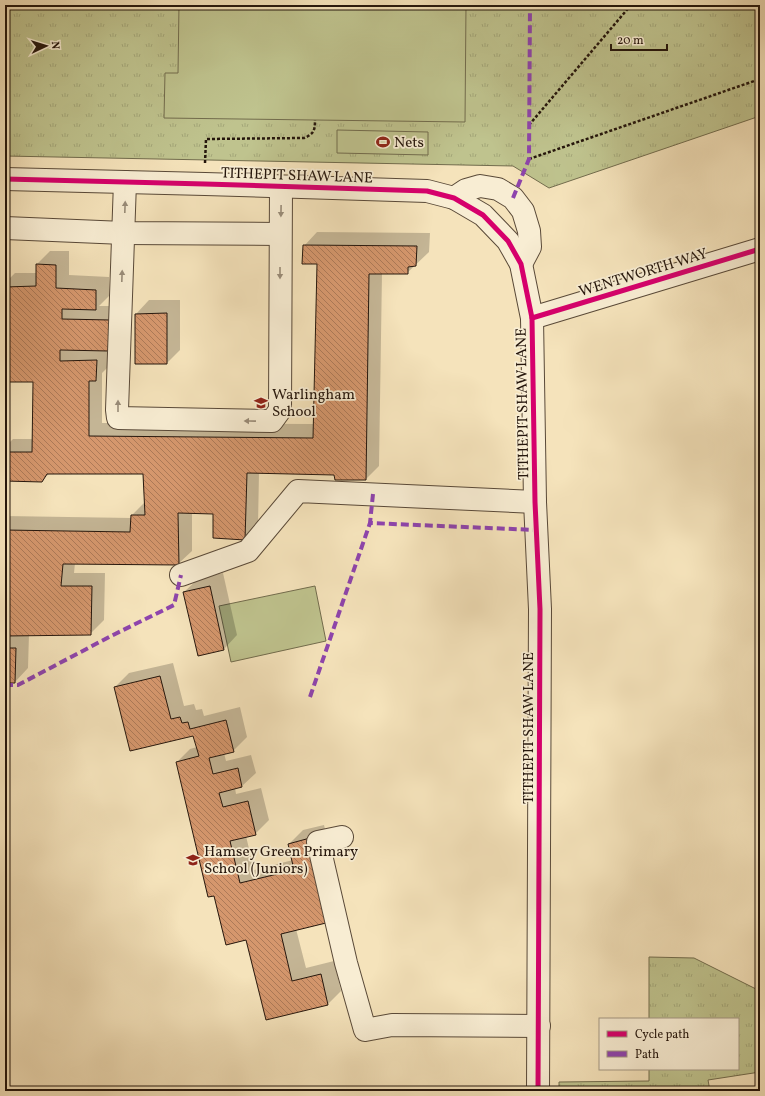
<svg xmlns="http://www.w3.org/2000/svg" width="765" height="1096" viewBox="0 0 765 1096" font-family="Vollkorn,serif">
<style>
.grass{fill:url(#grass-tufts);stroke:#726c4d}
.pitch{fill:#bfc38e;stroke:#726c4d}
.shadow{fill:#0003}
.building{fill:url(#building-back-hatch);stroke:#25160c}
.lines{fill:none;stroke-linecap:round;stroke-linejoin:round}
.minor-casing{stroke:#594938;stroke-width:24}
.path{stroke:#25160c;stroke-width:2.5;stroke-dasharray:3 2;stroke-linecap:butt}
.minor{stroke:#f8edd3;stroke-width:22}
.quiet{stroke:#8e44ad;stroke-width:4;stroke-dasharray:8 4;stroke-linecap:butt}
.cycleway-casing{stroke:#f8edd3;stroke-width:8}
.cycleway{stroke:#d6006c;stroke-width:5}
.oneway{fill:#998c79}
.labels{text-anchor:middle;stroke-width:3.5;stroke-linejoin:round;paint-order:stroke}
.poi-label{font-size:15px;fill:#25160c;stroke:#f8edd3;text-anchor:start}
.street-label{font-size:15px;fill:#25160c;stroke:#f8edd3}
</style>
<defs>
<pattern id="grass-tufts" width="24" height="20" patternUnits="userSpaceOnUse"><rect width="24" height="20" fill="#bfc38e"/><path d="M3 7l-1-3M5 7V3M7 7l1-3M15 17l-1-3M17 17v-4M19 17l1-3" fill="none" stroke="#a4a779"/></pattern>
<pattern id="building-back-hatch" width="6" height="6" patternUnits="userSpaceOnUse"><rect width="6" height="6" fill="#d5976d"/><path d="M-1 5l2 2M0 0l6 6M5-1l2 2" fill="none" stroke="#ad7a58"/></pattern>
</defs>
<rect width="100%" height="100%" fill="#f5e3bb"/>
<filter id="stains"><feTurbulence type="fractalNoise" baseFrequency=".005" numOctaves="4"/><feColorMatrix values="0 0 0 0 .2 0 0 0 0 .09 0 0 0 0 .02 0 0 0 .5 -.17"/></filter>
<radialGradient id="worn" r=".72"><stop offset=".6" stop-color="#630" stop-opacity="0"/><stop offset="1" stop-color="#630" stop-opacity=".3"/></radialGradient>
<g class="grass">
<polygon points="5,5 760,5 760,116 549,188 513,166 5,156"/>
<polygon points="649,957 694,958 760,991 760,1072 708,1080 710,1091 559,1091 559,1082 649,1081 649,1069 738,1069 738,1019 649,1019"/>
</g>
<g class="pitch">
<polygon points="179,5 466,5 465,122 164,118 165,73 178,73"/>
<polygon points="337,130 428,132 428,155 337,153"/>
<polygon points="315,586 326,641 231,662 219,606"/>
</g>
<g class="shadow">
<polygon points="317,232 430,233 429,252 407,273 382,273 379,466 366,479 335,474 259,473 258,525 244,539 214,513 192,512 192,551 178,564 75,563 74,573 105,573 104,620 90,634 29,634 28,668 15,682 5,682 5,516 132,518 132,515 145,502 144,473 50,473 41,481 5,480 5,447 13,439 33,439 34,381 5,381 5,283 15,273 37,273 37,264 50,251 69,251 69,275 109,277 109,296 99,306 123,306 109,366 102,373 102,423 314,424 318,263 304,246"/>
<polygon points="149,300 180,300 180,350 167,363 136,314"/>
<polygon points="223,573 237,635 224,649 198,654 184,592 198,579"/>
<polygon points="173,663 184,706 194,704 196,710 202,709 204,716 240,707 247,737 233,751 224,753 226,761 251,755 256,773 242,786 235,788 236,794 261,788 269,820 255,834 246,836 254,870 293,860 289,844 303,830 324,825 339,887 296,929 306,968 334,961 341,991 328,1004 266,1019 247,939 215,894 177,762 190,749 197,747 194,735 115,687 129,673"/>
</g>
<g class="building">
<polygon points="303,245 417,246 416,266 408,267 408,274 369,274 366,480 335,480 334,475 247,473 245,540 213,538 213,514 178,513 179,565 63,564 61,586 92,586 91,635 5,636 5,530 130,532 131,515 145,515 143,474 47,474 42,482 5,481 5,452 32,452 33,382 5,382 5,287 36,286 36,264 56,265 56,288 96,290 96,310 62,309 62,319 110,320 108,351 60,350 60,361 97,360 96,381 89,381 89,436 313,438 317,264 302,264"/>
<polygon points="167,313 167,364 135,364 135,314"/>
<polygon points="210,586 224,650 198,656 183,592"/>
<polygon points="5,648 16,648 15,683 5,683"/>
<polygon points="160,676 171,719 180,717 182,723 188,722 190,729 226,720 234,752 209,758 213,774 238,768 242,787 219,793 223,807 248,801 256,835 230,841 240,883 294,870 288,844 310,838 326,923 281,934 292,981 321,974 328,1005 266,1020 246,940 226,945 214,896 208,897 176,762 199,756 193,736 130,751 114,687"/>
</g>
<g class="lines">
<g class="minor-casing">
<g id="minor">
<polyline points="5,179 205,184 427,191 454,198 483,215 508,241 521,264 532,318 535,502 540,609 538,1091"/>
<polyline points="125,182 117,410 118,418 272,421 280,410 281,187"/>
<polyline points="454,198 466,190 480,186 498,189 513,198 523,211 529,231 530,247 521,264"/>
<polyline points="5,228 124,233 280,234"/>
<polyline points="532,318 760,249"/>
<polyline points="181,575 248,551 298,491 535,502"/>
<polyline points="342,837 318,842 346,963 365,1030 392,1025 539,1026"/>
</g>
</g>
<g class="path">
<polyline points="529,125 631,5"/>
<polyline points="529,159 760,79"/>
<path d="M205,163L206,139L304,138C314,134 315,130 315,120"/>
</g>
<use href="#minor" class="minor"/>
<g class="quiet">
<polyline points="513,198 529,159 530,5"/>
<polyline points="373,494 370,523 536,530"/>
<polyline points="5,685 18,685 111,636 174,605 181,575"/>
<polyline points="310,697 370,523"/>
</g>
<g class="cycleway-casing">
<g id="cycleway">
<polyline points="5,179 205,184 427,191 454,198 483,215 508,241 521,264 532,318 535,502 540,609 538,1091"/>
<polyline points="532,318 760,249"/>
</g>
</g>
<use href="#cycleway" class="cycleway"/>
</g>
<defs><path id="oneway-solid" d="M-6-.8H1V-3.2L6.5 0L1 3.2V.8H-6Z"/></defs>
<g class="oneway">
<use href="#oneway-solid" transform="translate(125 207) rotate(-88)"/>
<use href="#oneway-solid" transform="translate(281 211) rotate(91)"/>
<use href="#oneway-solid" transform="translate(280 273) rotate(90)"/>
<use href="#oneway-solid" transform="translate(122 276) rotate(-88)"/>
<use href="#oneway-solid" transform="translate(118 406) rotate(-90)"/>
<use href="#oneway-solid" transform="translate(250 421) rotate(-179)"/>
</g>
<defs>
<g id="stadium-bare" transform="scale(1.08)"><path d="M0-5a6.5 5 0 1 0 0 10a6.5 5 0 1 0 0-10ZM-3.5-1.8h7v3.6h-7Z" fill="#8f2418" stroke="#f8edd3" stroke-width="2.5" paint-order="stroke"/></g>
<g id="school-bare" transform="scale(1.08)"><path d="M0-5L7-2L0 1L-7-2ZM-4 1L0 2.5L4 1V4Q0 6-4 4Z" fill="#8f2418" stroke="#f8edd3" stroke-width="2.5" paint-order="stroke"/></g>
</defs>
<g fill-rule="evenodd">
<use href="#stadium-bare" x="383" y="142"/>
<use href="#school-bare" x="261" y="403"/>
<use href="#school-bare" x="193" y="860"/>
</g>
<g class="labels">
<g class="poi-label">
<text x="394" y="147">Nets</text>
<text x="272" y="399">Warlingham<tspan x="272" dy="17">School</tspan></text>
<text x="204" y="856">Hamsey Green Primary<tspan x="204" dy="17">School (Juniors)</tspan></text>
</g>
<g class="street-label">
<text transform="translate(297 175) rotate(2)" y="5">TITHEPIT SHAW LANE</text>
<text transform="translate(643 272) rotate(-17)" y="5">WENTWORTH WAY</text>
<text transform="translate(522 404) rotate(-91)" y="5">TITHEPIT SHAW LANE</text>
<text transform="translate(528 728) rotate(-90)" y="5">TITHEPIT SHAW LANE</text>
</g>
</g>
<rect width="765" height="1096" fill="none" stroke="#f5e3bb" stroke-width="20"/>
<rect x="6" y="6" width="753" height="1084" fill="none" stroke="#25160c" stroke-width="2"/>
<rect x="10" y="10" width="745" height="1076" fill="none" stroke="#25160c"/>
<rect x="599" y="1018" width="140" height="52" fill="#f8edd3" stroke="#a49783"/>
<rect x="607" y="1031" width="20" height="6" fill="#d6006c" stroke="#a49783"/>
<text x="635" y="1038" font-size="12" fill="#25160c">Cycle path</text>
<rect x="607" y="1051" width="20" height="6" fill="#8e44ad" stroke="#a49783"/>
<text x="635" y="1058" font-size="12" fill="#25160c">Path</text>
<g transform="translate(46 46) rotate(86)" stroke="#f8edd3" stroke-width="3" paint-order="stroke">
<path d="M0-3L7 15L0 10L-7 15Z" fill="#25160c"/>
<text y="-6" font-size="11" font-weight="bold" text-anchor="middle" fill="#25160c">N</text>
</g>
<path d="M611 44v6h56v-6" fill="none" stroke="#25160c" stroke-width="2"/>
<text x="617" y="44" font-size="12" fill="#25160c" stroke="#f8edd3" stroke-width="3" paint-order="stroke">20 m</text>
<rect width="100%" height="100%" filter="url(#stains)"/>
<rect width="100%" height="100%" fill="url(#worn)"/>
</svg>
